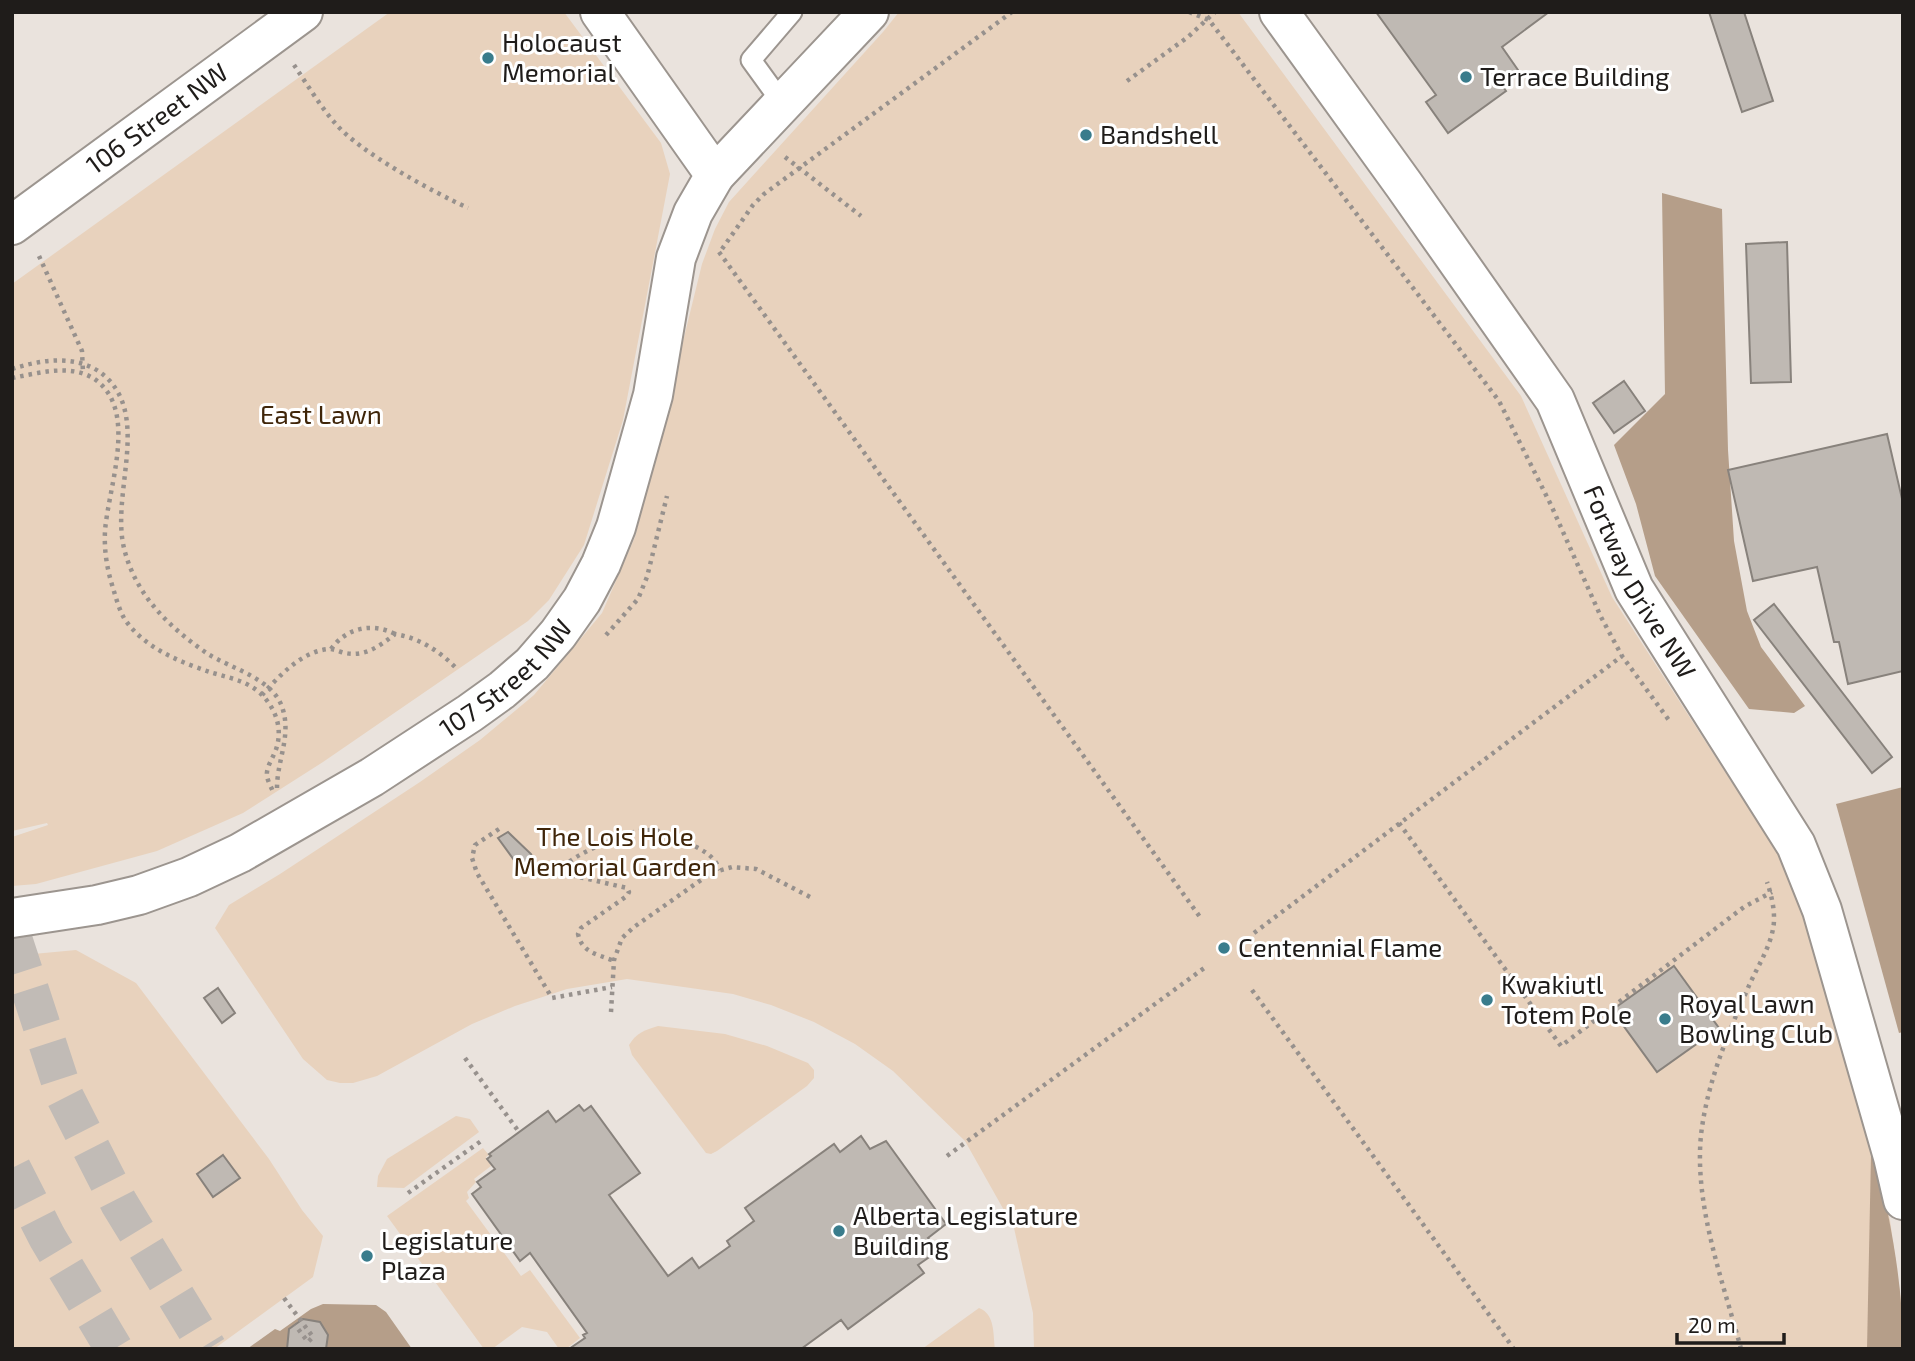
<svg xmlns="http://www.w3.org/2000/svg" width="1915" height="1361" viewBox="0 0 1915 1361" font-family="'Exo 2',sans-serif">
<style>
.green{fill:#e8d2bd}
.forest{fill:#b59e89}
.building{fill:#bfb9b3;stroke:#88827c;stroke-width:2}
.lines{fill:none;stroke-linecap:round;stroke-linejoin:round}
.secondary-tunnel{stroke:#c1bbb6;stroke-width:38;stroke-dasharray:38 19;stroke-linecap:butt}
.service-casing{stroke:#9c958f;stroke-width:23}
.minor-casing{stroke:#9c958f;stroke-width:42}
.tertiary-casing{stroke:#9c958f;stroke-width:42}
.path{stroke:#97918d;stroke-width:4.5;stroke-dasharray:3.5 5;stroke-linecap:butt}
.service{stroke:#fff;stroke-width:19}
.minor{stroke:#fff;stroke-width:38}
.tertiary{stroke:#fff;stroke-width:38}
.poi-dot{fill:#397c8c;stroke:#fff;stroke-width:2.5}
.labels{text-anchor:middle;stroke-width:6;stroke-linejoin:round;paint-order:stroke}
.poi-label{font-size:26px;fill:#1f1c1a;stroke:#fff;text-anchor:start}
.street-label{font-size:26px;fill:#1f1c1a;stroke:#fff}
.park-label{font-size:26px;fill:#3f2509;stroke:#fff}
</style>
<rect width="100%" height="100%" fill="#eae3dd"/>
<g class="green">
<polygon points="390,12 564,12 661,143 670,174 623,420 584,545 549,600 528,621 323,762 243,813 157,851 36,884 12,886 12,837 48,825 47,823 12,831 12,284"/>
<polygon points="899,12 1238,12 1521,396 1612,597 1782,860 1838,1001 1890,1220 1903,1316 1903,1349 1034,1349 1033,1313 1014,1228 965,1141 893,1071 855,1044 814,1022 771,1005 733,994 627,979 567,989 515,1006 472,1024 377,1076 353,1083 340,1083 327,1080 303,1059 215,928 229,905 280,874 420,782 480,740 534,695 602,613 635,537 702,264 715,229 729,202 883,32"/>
<polygon points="76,950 136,983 269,1159 302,1210 323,1236 313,1277 214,1349 12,1349 12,956"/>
<path d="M658,1026L725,1034L767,1046L808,1063L814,1070V1078L807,1086L717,1151L711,1154L706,1153L632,1055L629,1045C636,1033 645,1030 658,1026Z"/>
<polygon points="456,1116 470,1119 479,1132 404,1188 377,1187 378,1176 387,1159"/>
<polygon points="483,1148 489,1155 486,1157 491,1166 474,1179 476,1182 467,1192 469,1198 466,1201 521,1276 530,1270 580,1338 566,1349 559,1349 547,1332 522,1327 492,1349 484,1349 387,1216"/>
<path d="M979,1308C995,1314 993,1333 995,1349H922Z"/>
</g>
<g class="forest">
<polygon points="1662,193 1722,209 1728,450 1734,541 1747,611 1761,647 1805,706 1794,713 1749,709 1655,576 1636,504 1614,445 1665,394"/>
<polygon points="1903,787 1903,1032 1899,1033 1836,804"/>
<path d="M1874,1153C1890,1217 1903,1282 1903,1349H1867L1871,1155Z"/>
<polygon points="323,1304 376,1305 386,1312 412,1349 247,1349 275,1329 280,1331 311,1309"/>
</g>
<g class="building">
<polygon points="1376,12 1549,12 1502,47 1518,70 1500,83 1506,91 1448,133 1426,102 1436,95"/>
<polygon points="1709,12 1744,12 1773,101 1742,112"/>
<polygon points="1787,242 1791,382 1751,383 1746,244"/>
<polygon points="1624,381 1645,411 1614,433 1593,403"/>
<polygon points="1887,434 1903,503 1903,671 1848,684 1839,642 1834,642 1817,567 1753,581 1728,470"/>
<polygon points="1774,604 1892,757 1872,773 1754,620"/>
<polygon points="508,832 531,854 533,859 524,866 519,867 498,838"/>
<polygon points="1674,966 1719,1028 1657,1072 1612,1010"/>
<polygon points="218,988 235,1013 222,1023 204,998"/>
<polygon points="579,1105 584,1111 591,1106 640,1173 609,1195 668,1276 692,1258 699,1268 730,1246 727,1241 754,1221 745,1208 834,1144 840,1152 861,1136 870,1149 886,1141 946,1224 928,1238 938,1251 918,1265 924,1273 848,1329 841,1320 801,1349 569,1349 585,1338 583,1335 587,1333 530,1253 520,1261 472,1194 481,1187 477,1182 495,1169 487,1159 491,1156 489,1154 548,1111 556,1122"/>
<polygon points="223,1155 240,1178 213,1197 197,1174"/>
<polygon points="303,1319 320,1322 328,1335 326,1349 287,1349 289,1329"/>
</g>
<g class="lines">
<g class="secondary-tunnel">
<polyline points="12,935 65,1097 119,1203 208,1349"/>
<polyline points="12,1168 47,1237 114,1349"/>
</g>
<g class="service-casing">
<polyline id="service" points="783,104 751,60 792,12"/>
</g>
<g class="minor-casing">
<g id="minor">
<path id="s1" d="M1279,12L1404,185L1555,400L1634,589L1796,845L1822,910L1893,1157L1903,1200"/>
<polyline points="715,175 869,12"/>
<path id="s2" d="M12,225L303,12"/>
</g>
</g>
<g class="tertiary-casing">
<g id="tertiary">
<path id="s3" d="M12,918L97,905L139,895L189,877L240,853L372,777L470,713L502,690L532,664L558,634L582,600L601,564L616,527L653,395L676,258L693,213L715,175L600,12"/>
</g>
</g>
<g class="path">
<polyline points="1189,12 1209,20 1499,401 1551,505 1601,617 1622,656 1671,723"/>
<path d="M294,65C307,84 320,106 335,123C359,152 433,192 468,208"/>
<polyline points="1127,81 1188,37 1215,12"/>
<polyline points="785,157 861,216"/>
<polyline points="722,249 753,205 764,194 1012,12"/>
<polyline points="719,252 1200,917"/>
<polyline points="39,256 82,351 83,373"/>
<path d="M12,369C43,359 82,353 108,379C149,421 111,495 124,548C135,595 170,628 208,654C232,669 275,679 283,710C291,737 277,761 277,788"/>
<path d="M12,378C44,372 83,360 106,390C133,425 108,491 105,531C104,551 107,569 113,588C116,598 119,609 124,618C143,648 182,663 213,673C234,679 255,683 268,702C279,717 282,735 275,752C272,759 268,765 267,772C266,779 271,786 273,792"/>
<polyline points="606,635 638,599 647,577 667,496"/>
<path d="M331,649C346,628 372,622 395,634"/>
<path d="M262,695C279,676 302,651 329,649C335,649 340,652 345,653C365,657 380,646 395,634C420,638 441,652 458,670"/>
<polyline points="1399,823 1561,1046 1744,907 1772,892"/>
<polyline points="499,829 475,845 472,858 477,873 552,998 612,987"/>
<polyline points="1254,933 1622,656"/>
<path d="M612,960C596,954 582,952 578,934L581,928L627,896L629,892L627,888L575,876L570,871L569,862C581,853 594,848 607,842C640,827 657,825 689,843C703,851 713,854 720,870"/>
<polyline points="1252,990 1514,1349"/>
<polyline points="611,1012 614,960 622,938 634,927 711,873 732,867 756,869 814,899"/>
<polyline points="465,1058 519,1132"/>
<polyline points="947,1156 1207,966"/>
<polyline points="408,1193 484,1139"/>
<polyline points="284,1298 313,1337 308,1342 295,1325"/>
<path d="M1741,1349C1723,1281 1694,1206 1701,1135C1707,1083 1727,1036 1748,988C1756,969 1769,950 1773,929C1776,915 1772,896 1767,882"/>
</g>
<use href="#service" class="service"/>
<use href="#minor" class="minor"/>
<use href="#tertiary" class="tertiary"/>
</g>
<g class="poi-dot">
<circle cx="488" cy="58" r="7"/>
<circle cx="1466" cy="77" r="7"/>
<circle cx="1086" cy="135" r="7"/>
<circle cx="1224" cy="948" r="7"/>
<circle cx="1487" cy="1000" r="7"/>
<circle cx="1665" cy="1019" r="7"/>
<circle cx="839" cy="1231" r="7"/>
<circle cx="367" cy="1256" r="7"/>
</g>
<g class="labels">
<g class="poi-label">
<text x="502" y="52">Holocaust<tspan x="502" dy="30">Memorial</tspan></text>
<text x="1480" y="86">Terrace Building</text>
<text x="1100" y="144">Bandshell</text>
<text x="1238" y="957">Centennial Flame</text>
<text x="1501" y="994">Kwakiutl<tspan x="1501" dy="30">Totem Pole</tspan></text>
<text x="1679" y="1013">Royal Lawn<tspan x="1679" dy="30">Bowling Club</tspan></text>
<text x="853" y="1225">Alberta Legislature<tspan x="853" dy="30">Building</tspan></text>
<text x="381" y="1250">Legislature<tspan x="381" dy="30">Plaza</tspan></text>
</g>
<g class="street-label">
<text dy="9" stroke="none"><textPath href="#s2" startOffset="180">106 Street NW</textPath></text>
<text dy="9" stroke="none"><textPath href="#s1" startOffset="677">Fortway Drive NW</textPath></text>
<text dy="9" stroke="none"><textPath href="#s3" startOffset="558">107 Street NW</textPath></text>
</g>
<g class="park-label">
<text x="321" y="424">East Lawn</text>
<text x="615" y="846">The Lois Hole<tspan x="615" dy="30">Memorial Garden</tspan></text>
</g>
</g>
<rect width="1915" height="1361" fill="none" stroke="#1f1c1a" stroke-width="28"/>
<path d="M1677 1333v10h107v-10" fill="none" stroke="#1f1c1a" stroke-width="3.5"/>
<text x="1688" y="1333" font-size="21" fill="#1f1c1a" stroke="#ffffff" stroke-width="5" paint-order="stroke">20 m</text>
</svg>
